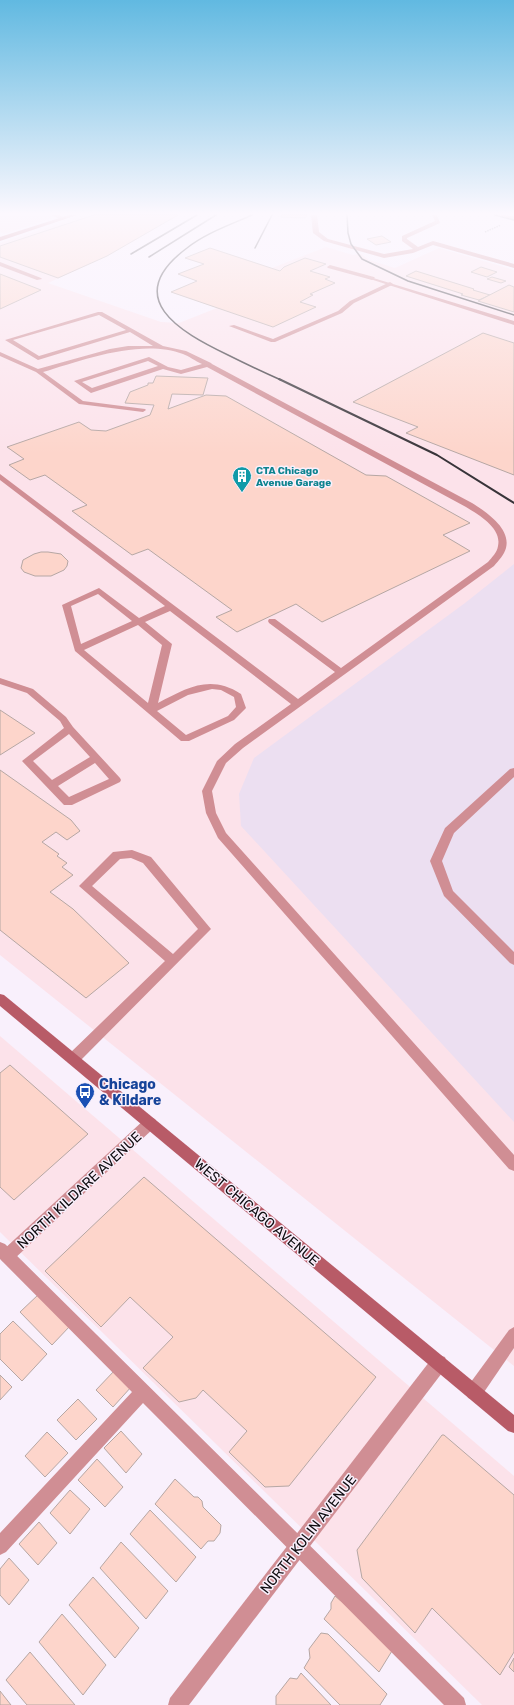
<svg xmlns="http://www.w3.org/2000/svg" width="514" height="1705" viewBox="0 0 514 1705" font-family="Rubik,sans-serif">
<style>
.industrial{fill:#fce2ea}
.built{fill:#ecdff1}
.building{fill:#fdd5cb;stroke:#b6a7a4}
.lines{fill:none;stroke-linecap:round;stroke-linejoin:round}
.path{stroke:#7d777f;stroke-width:1.5;stroke-dasharray:1.5 1;stroke-linecap:butt}
.service{fill:#d08e94;fill-rule:evenodd}
.minor{fill:#d08e94;fill-rule:evenodd}
.secondary{fill:#b85b67;fill-rule:evenodd}
.rail-far1{stroke:#383439;stroke-width:1.5}
.rail{stroke:#383439;stroke-width:2}
.labels{text-anchor:middle;stroke-width:3;stroke-linejoin:round;paint-order:stroke}
.far-culture-label{font-size:10px;font-weight:bold;fill:#0d838f;stroke:#f9f0fc;text-anchor:start}
.near-transit-label{font-size:14px;font-weight:bold;fill:#164399;stroke:#f9f0fc;text-anchor:start}
.near-street-label{font-size:14px;fill:#100d11;stroke:#f9f0fc}
</style>
<rect width="100%" height="100%" fill="#f9f0fc"/>
<g class="industrial">
<polygon points="0,215 61,215 4,234 0,232"/>
<polygon points="86,215 178,215 107,256 48,283 161,322 179,323 217,308 171,292 197,281 178,274 203,264 185,258 210,248 272,268 326,247 353,255 361,254 369,260 395,268 439,248 514,270 514,1366 0,955 0,243"/>
<polygon points="0,1036 514,1476 514,1705 482,1705 0,1232"/>
</g>
<polygon class="built" points="514,564 514,1122 241,826 239,794 254,758 465,603"/>
<g class="building">
<polygon points="94,215 178,215 107,256 58,278 0,257 0,246"/>
<polygon points="282,215 307,215 305,218 281,217"/>
<polygon points="382,236 391,242 376,245 367,239"/>
<polygon points="210,248 280,271 284,267 305,258 326,264 310,271 330,277 325,279 335,283 310,294 313,295 300,302 316,307 273,327 171,292 197,281 178,274 204,264 185,258"/>
<polygon points="481,267 497,272 487,277 471,272"/>
<polygon points="416,271 474,289 473,290 490,295 479,300 461,295 463,294 406,276"/>
<polygon points="0,274 41,290 0,309"/>
<polygon points="492,277 506,281 501,283 487,279"/>
<polygon points="509,285 514,287 514,312 478,301"/>
<polygon points="483,333 514,343 514,475 406,433 418,427 353,402"/>
<polygon points="156,376 208,378 203,395 172,394 168,409 206,395 226,396 366,475 386,476 470,523 443,535 470,551 322,622 296,604 237,632 216,617 232,610 148,549 132,555 72,511 87,505 45,475 30,480 9,465 24,459 7,447 79,422 91,430 106,431 150,415 154,405 125,403 130,392 148,385 148,383 153,383"/>
<polygon points="41,552 48,552 61,554 68,561 67,566 64,570 51,576 35,576 24,572 21,568 23,560 34,554"/>
<polygon points="0,710 35,733 0,755"/>
<polygon points="0,770 71,820 80,831 67,840 56,832 42,842 59,854 57,856 67,863 62,867 73,875 50,892 73,909 129,963 86,998 0,930"/>
<polygon points="10,1065 88,1134 14,1200 0,1187 0,1073"/>
<polygon points="144,1177 376,1377 289,1486 265,1487 229,1452 247,1431 203,1390 196,1398 179,1402 143,1368 173,1337 130,1297 101,1327 45,1271"/>
<polygon points="39,1294 70,1326 52,1345 20,1312"/>
<polygon points="13,1321 47,1354 22,1381 0,1359 0,1334"/>
<polygon points="115,1370 132,1386 113,1407 96,1390"/>
<polygon points="0,1375 12,1387 0,1400"/>
<polygon points="78,1399 97,1419 76,1440 57,1420"/>
<polygon points="121,1431 142,1454 126,1473 104,1448"/>
<polygon points="47,1432 68,1453 45,1477 25,1456"/>
<polygon points="442,1435 444,1435 514,1495 514,1652 500,1675 432,1608 415,1633 362,1578 357,1550"/>
<polygon points="97,1459 123,1487 105,1507 78,1480"/>
<polygon points="175,1479 194,1497 198,1497 202,1501 203,1507 221,1525 220,1533 214,1541 208,1541 201,1549 155,1504"/>
<polygon points="70,1490 90,1509 70,1534 50,1513"/>
<polygon points="150,1510 196,1557 176,1582 130,1534"/>
<polygon points="39,1522 57,1543 38,1565 19,1544"/>
<polygon points="121,1542 168,1591 146,1619 100,1568"/>
<polygon points="9,1558 29,1580 9,1605 0,1595 0,1569"/>
<polygon points="93,1577 139,1628 115,1658 69,1605"/>
<polygon points="335,1596 395,1646 379,1672 324,1619 331,1609 331,1603"/>
<polygon points="62,1614 106,1665 83,1695 39,1642"/>
<polygon points="321,1633 328,1634 387,1694 380,1705 340,1705 304,1668 310,1658 309,1649"/>
<polygon points="30,1652 75,1705 27,1705 6,1680"/>
<polygon points="514,1658 514,1672 509,1667"/>
<polygon points="301,1673 331,1705 276,1705 276,1696 290,1678 297,1679"/>
<polygon points="0,1691 11,1705 0,1705"/>
</g>
<g class="lines">
<polyline class="path" points="485,232 501,225"/>
<g class="service">
<polygon points="51,215 59,215 66,218 63,220"/>
<polygon points="311,215 317,215 319,232 328,239 384,254 413,249 402,241 402,236 435,221 432,215 437,215 440,223 407,238 407,239 418,247 433,241 514,264 514,268 433,245 413,253 384,258 324,241 313,233"/>
<polygon points="501,215 514,216 514,220 502,216"/>
<polygon points="0,262 41,278 42,279 37,280 0,266"/>
<polygon points="330,265 374,277 375,278 372,280 328,268 327,267"/>
<polygon points="390,282 393,284 392,285 354,303 342,313 275,342 271,342 229,326 234,325 273,339 338,311 350,301"/>
<path d="M98,312H102L163,346L186,351L211,363L212,364L472,503C486,512 511,528 506,548C504,555 499,560 494,566L243,748L226,763L212,791L216,813L226,833L514,1155V1171L509,1169L218,838L206,813L202,791L217,761L235,744L291,704L170,611L145,622L172,644L158,703C187,688 210,674 241,694L246,708L234,720L189,741H181L75,651L62,605L99,588L139,618L165,606L0,480V474L298,699L335,672L269,623L268,621L269,619H275L341,668L488,562C492,557 497,553 498,546C502,528 479,515 466,507L207,367L181,374L163,369L91,393L74,381L149,357L168,367L181,370L202,364C195,361 189,356 183,354C142,338 82,360 43,372L83,401L145,409L146,410L143,412L79,404L36,372L0,356V352L38,369L110,349L128,346H153L130,332L38,360L5,340ZM99,315L126,330L39,356L13,340ZM148,361L158,366L92,388L82,382ZM98,594L132,621L81,644L71,606ZM138,625L162,645L148,703L84,650ZM212,689L221,690L234,697L236,707L228,716L186,735L157,711L188,695Z"/>
<path d="M0,678L33,689L66,717L73,727L120,778L121,780L120,782L72,805H64L22,761L64,728L60,721L27,693L0,684ZM69,734L90,757L52,780L33,761ZM95,763L109,779L69,797L58,786Z"/>
<polygon points="514,768 514,777 454,833 442,861 453,891 514,952 514,965 510,963 444,896 430,861 445,828 510,769"/>
<path d="M132,850L151,857L211,929L78,1063L73,1064L68,1063L67,1059L68,1055L165,961L79,886L113,852ZM131,858L143,863L198,929L173,954L92,886L120,859Z"/>
<polygon points="0,1242 5,1244 464,1698 466,1705 444,1705 143,1403 6,1552 0,1555 0,1533 132,1392 0,1259"/>
<polygon points="514,1327 514,1348 480,1398 474,1400 468,1398 466,1392 468,1386 509,1330"/>
</g>
<g class="minor">
<polygon points="370,277 514,321 514,325 370,279"/>
<polygon points="150,1117 155,1119 157,1123 155,1127 12,1261 7,1263 2,1261 0,1255 2,1251 145,1119"/>
<polygon points="439,1355 445,1357 447,1363 445,1369 189,1705 168,1705 170,1698 433,1357"/>
</g>
<g class="secondary">
<polygon points="69,215 77,215 0,241 0,237"/>
<polygon points="0,994 4,995 514,1415 514,1433 508,1431 0,1006"/>
</g>
<g class="rail-far1">
<path d="M252,215C230,225 206,233 187,248C120,298 180,332 228,355C246,364 263,372 281,380"/>
<polyline points="347,215 348,233 351,244 362,259 408,281 514,315"/>
<polyline points="495,215 514,220"/>
<polyline points="255,248 272,215"/>
<polyline points="131,254 197,215"/>
<polyline points="149,257 216,215"/>
</g>
<polyline class="rail" points="279,379 437,455 514,503"/>
</g>
<linearGradient id="sky" x2="0" y2="1"><stop stop-color="#61b9e1"/><stop offset="0.47" stop-color="#fcf8fe"/><stop offset="1" stop-color="#fcf8fe" stop-opacity="0"/></linearGradient>
<rect width="514" height="454" fill="url(#sky)"/>
<defs>
<g id="building-pin" transform="scale(1)"><path d="M0 17L-7.5 6A9.5 9.5 0 1 1 7.5 6Z" fill="#0f9aa8" stroke="#f9f0fc"/><path d="M-4-6H4V6H1V3H-1V6H-4ZM-2.5-4.3h1.7v1.8h-1.7ZM.8-4.3h1.7v1.8H.8ZM-2.5-1h1.7V.8h-1.7ZM.8-1h1.7V.8H.8Z" fill="#fff"/></g>
<g id="bus-pin" transform="scale(1)"><path d="M0 17L-7.5 6A9.5 9.5 0 1 1 7.5 6Z" fill="#1a4fb4" stroke="#f9f0fc"/><path d="M-5-6H5V4H4V6H2V4H-2V6H-4V4H-5ZM-3.5-4V0h7V-4ZM-3.5 1.2v1.5H-2V1.2ZM2 1.2v1.5H3.5V1.2Z" fill="#fff"/></g>
</defs>
<g fill-rule="evenodd">
<use href="#building-pin" x="242" y="476"/>
<use href="#bus-pin" x="85" y="1092"/>
</g>
<g class="labels">
<g class="far-culture-label">
<text x="256" y="474">CTA Chicago<tspan x="256" dy="12">Avenue Garage</tspan></text>
</g>
<g class="near-transit-label">
<text x="99" y="1089">Chicago<tspan x="99" dy="16">&amp; Kildare</tspan></text>
</g>
<g class="near-street-label">
<text transform="translate(79 1190) rotate(-43)" y="5">NORTH KILDARE AVENUE</text>
<text transform="translate(257 1212) rotate(40)" y="5">WEST CHICAGO AVENUE</text>
<text transform="translate(308 1534) rotate(-52)" y="5">NORTH KOLIN AVENUE</text>
</g>
</g>
</svg>
